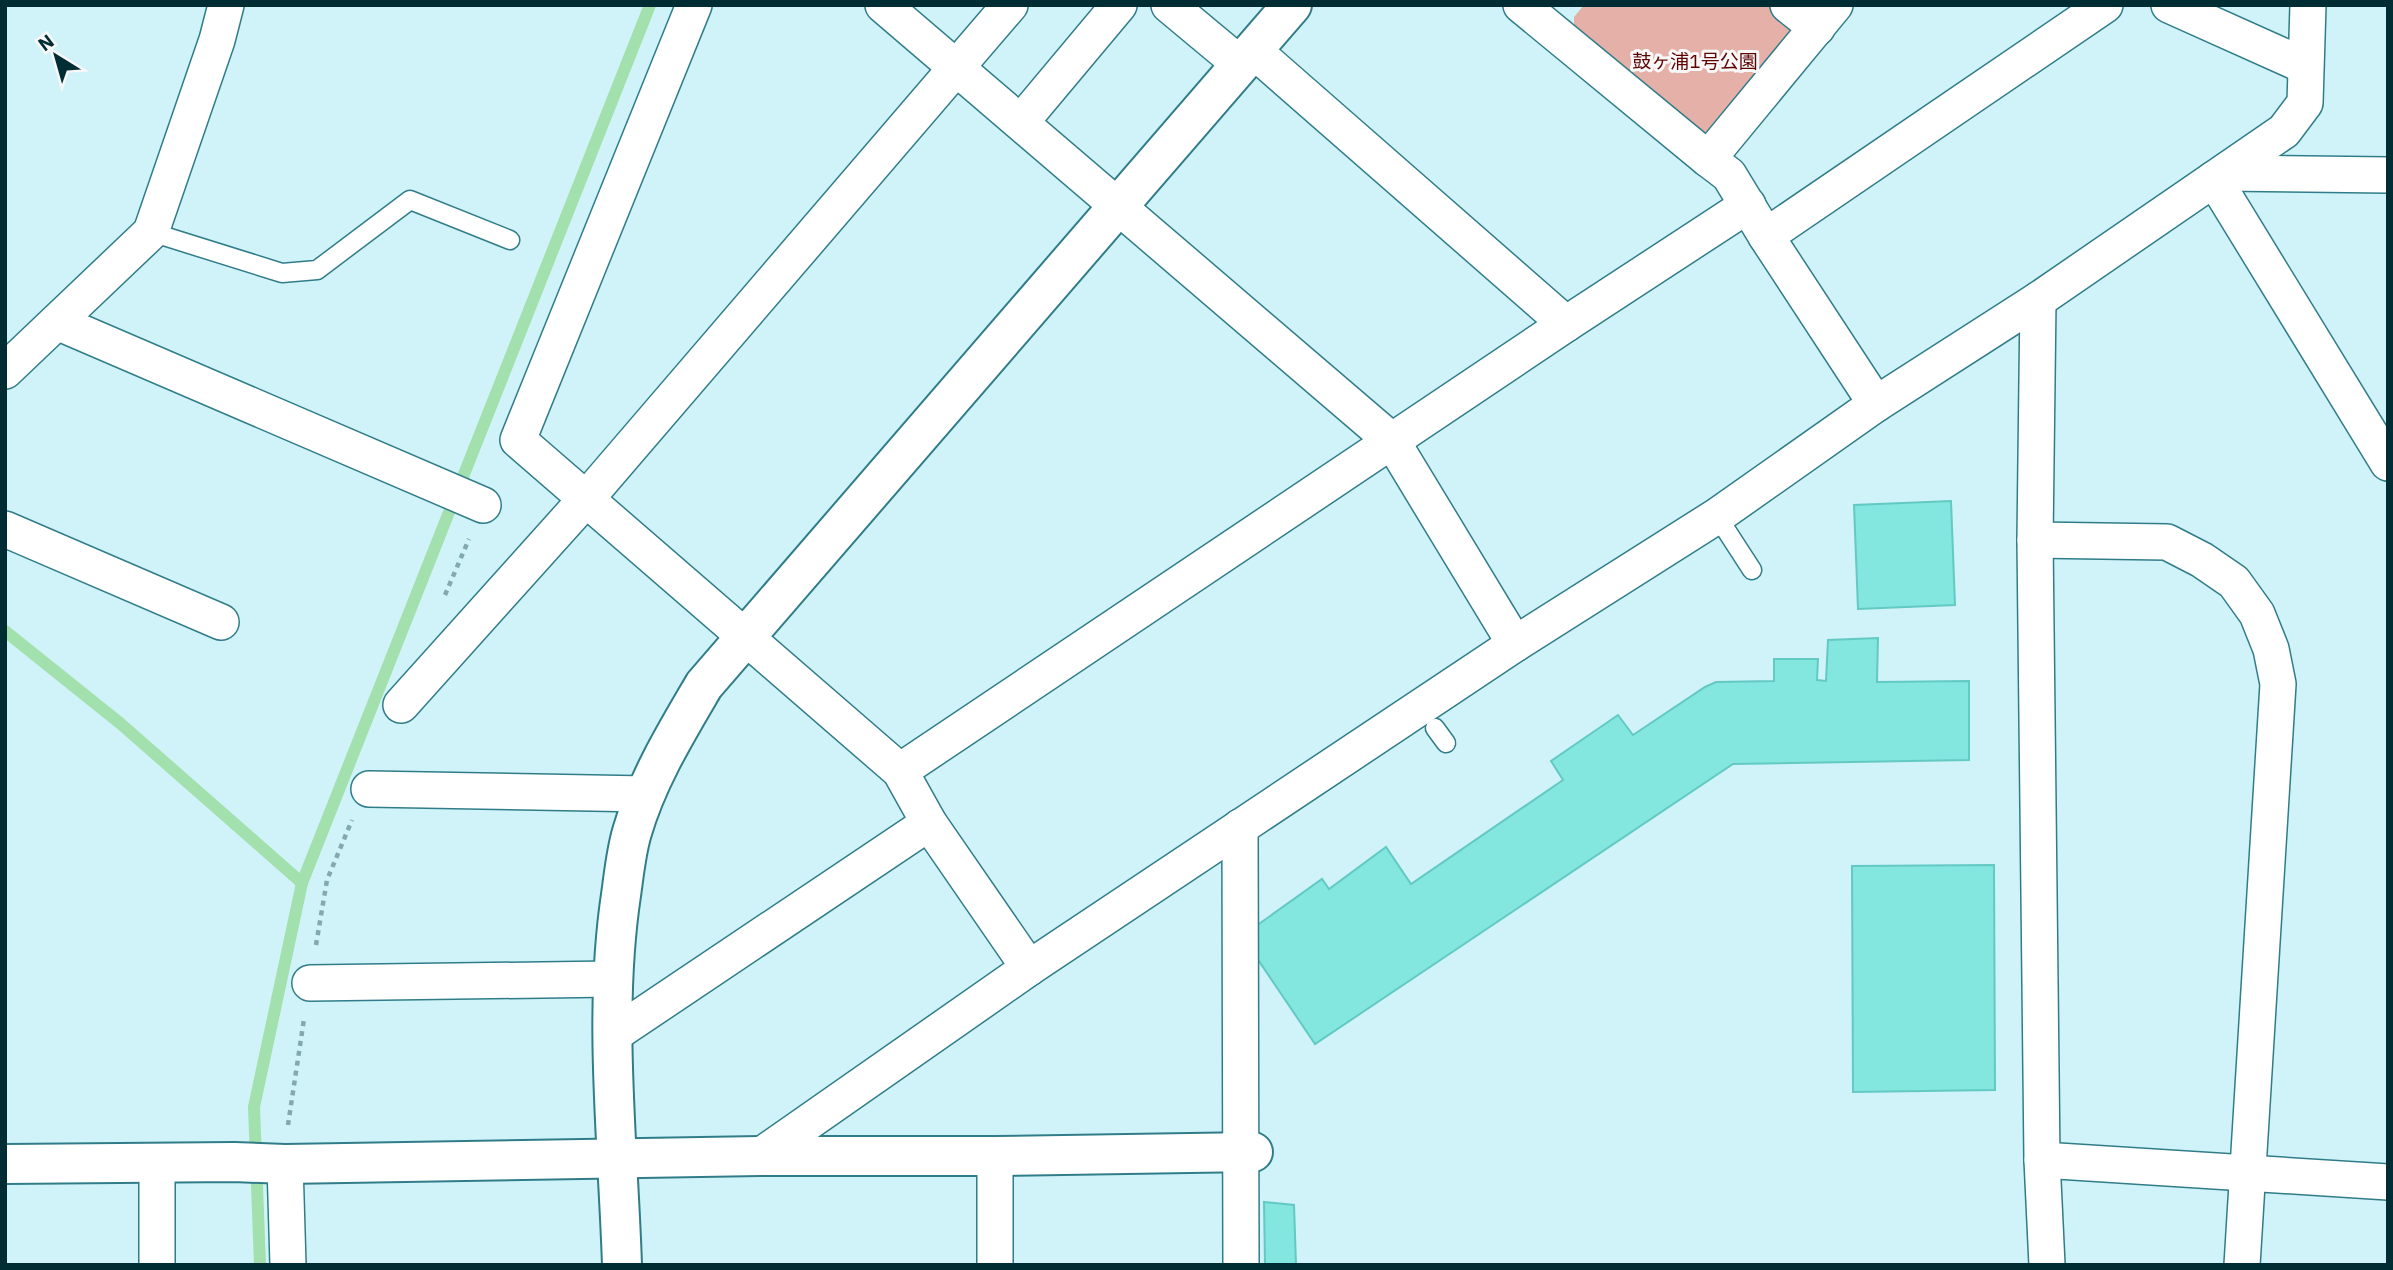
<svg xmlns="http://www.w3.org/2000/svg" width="2393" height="1270" viewBox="0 0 2393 1270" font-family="'IBM Plex Sans','Noto Sans JP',sans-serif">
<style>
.green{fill:#e5b0a7}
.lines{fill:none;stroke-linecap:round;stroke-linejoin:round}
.stream{stroke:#a2e0ae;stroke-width:12}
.building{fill:#83e6df;stroke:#63c9c3;stroke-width:2}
.lane-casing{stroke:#307d89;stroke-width:21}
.street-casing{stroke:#307d89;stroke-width:38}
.secondary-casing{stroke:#307d89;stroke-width:42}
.path{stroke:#82a9b0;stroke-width:4.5;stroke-dasharray:5 5;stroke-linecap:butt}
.lane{stroke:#fff;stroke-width:18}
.street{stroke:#fff;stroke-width:35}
.secondary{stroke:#fff;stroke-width:38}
.labels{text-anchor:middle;stroke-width:6;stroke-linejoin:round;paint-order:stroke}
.park-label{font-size:19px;fill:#5e0100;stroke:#f8f8f8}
</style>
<rect width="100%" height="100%" fill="#cff3f9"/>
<polygon class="green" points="1584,5 1772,5 1788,18 1790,33 1710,130 1696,135 1574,34 1574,17"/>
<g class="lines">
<g class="stream">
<polyline points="5,631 121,724 302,883"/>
<polyline points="260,1265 254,1107 302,883 650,5"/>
</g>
</g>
<g class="building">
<polygon points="1951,501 1955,605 1858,609 1854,505"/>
<polygon points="1878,638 1877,682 1969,681 1969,760 1733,764 1315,1044 1242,936 1322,879 1329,889 1386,847 1411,884 1563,780 1551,761 1618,715 1633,735 1705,687 1716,682 1774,681 1774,659 1818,659 1817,680 1826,681 1828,640"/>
<polygon points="1994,865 1995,1090 1853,1092 1852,866"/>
<polygon points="1264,1202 1294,1205 1296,1265 1265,1265"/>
</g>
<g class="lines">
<g class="lane-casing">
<g id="lane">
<polyline points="151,232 282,273 317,270 410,200 510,240"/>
<polyline points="1717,516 1752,570"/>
<polyline points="1435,728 1446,743"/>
</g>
</g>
<g class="street-casing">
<g id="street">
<polyline points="694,5 518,440 900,771 929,823 1029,968"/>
<polyline points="883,5 1392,441 1515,644"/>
<polyline points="1169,5 1241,65"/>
<polyline points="1521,5 1708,159 1729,175 1766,236 1876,404"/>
<polyline points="1788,5 1817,28"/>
<polyline points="2169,5 2305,66"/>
<polyline points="1253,50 1566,324"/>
<polyline points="1021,122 1119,5"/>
<polyline points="1708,159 1835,5"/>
<polyline points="2224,173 2388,175"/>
<polyline points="2214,179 2388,463"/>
<polyline points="1766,236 2105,5"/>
<polyline points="2038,300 2035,540 2042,1160 2047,1265"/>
<polyline points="57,322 483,505"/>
<polyline points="5,371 151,232 217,40 226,5"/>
<polyline points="5,529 221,622"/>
<polyline points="2035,540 2167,542 2202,560 2234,582 2257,614 2271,649 2278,684 2242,1265"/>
<polyline points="401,705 586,499 1010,5"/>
<polyline points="900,771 1566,324 1748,205"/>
<polyline points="369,789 647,794"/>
<polyline points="1240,827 1241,1265"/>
<polyline points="310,983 612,979"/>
<polyline points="613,1035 929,823"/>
<polyline points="760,1156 1029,968 1515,644 1717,516 1876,404 2038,300 2284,131 2305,103 2308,5"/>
<polyline points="2042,1160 2388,1182"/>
<polyline points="285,1164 288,1265"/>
<polyline points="157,1265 157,1163"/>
<polyline points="995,1265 995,1156"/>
</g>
</g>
<g class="secondary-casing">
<g id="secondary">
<polyline points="5,1164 234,1162 285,1164 760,1156 995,1156 1253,1152"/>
<path d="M622,1265C618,1143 603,1015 621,895C624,874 626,852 632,832C647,780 677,731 704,685L1292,5"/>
</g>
</g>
<g class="path">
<polyline points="445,595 469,539"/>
<polyline points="316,945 327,880 352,820"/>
<polyline points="288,1125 304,1019"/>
</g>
<use href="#lane" class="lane"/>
<use href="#street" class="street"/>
<use href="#secondary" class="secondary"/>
</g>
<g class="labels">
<g class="park-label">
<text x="1695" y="68">鼓ヶ浦1号公園</text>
</g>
</g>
<rect width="2393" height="1270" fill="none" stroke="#002d34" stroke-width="14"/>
<g transform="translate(56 56) rotate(323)" stroke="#f8f8f8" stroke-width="5" paint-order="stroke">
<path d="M0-5L12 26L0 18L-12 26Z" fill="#002d34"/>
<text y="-10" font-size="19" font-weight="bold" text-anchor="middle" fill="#002d34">N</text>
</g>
</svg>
